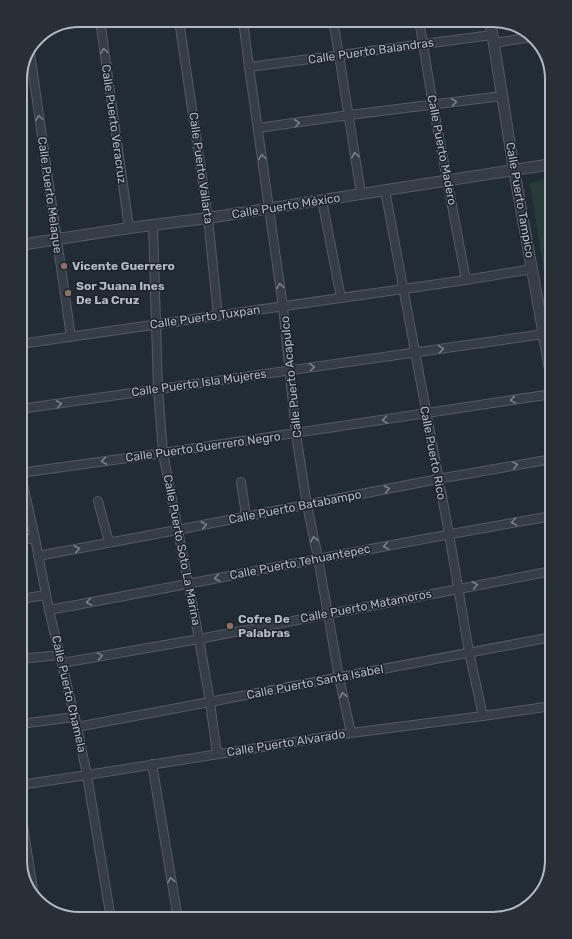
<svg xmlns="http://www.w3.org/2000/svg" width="572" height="939" viewBox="0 0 572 939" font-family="Rubik,sans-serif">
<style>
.green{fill:#283b3a}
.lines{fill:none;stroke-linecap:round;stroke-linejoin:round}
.minor-casing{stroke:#535b64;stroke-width:10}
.tertiary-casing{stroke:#535b64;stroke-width:12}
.minor{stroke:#353e46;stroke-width:8}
.tertiary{stroke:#353e46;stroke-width:10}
.oneway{stroke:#79818b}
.education-dot{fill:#8d6e63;stroke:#1b232b;stroke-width:1.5}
.labels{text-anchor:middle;stroke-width:3;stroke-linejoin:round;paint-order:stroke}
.street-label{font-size:12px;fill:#b0b8c3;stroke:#1b232b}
.poi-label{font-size:12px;font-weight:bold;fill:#b0b8c3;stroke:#1b232b;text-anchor:start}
.rim{fill:none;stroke:#b0b8c3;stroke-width:2}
</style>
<rect width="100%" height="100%" fill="#222c35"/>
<polygon class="green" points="552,178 552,304 549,304 530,183"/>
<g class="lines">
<g class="minor-casing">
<g id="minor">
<polyline points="100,20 129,228"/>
<polyline points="179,20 208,218 218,316"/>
<polyline points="243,20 249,67 283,307 296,434 307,505 318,558 339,677 351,733"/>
<polyline points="333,20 339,55 361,194"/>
<polyline points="419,20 433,105 466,280"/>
<polyline points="494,43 532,37"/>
<polyline points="30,53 71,337"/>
<polyline points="249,67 492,35"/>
<polyline points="258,128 349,115 502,96"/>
<polyline points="385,190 449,534 469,652 483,716"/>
<polyline points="322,200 341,298"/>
<polyline points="153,225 158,389 163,453 199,639 210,702 217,754"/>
<polyline points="20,344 466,280 532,269"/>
<polyline points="20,409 544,334"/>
<polyline points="20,471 35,538 49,610 77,727 87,775 111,919"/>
<polyline points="20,473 163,453 552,394"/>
<polyline points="241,482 246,516"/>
<polyline points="98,501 109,542"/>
<polyline points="20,540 35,538"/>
<polyline points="38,556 177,530 438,479 552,459"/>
<polyline points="20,599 46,595"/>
<path d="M49,610C217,579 384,545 552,516"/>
<polyline points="20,659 60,655"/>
<polyline points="62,663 199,639 552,571"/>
<polyline points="20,724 75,717"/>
<path d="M77,727C235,698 393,666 552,637"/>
<polyline points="152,764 178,919"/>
<polyline points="20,785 87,775 351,733 483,716 552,706"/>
<polyline points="20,806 34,896"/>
</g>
</g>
<g class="tertiary-casing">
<g id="tertiary">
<polyline points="490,20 514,170 552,380"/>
<polyline points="20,245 129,228 208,218 552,164"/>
</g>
</g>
<use href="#minor" class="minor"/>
<use href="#tertiary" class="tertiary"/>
</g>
<defs><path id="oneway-chevron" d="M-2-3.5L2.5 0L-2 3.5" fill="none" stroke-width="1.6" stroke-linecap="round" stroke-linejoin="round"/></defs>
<g class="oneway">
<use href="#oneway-chevron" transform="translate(104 51) rotate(-98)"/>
<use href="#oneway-chevron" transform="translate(454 102) rotate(-8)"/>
<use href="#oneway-chevron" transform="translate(39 118) rotate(-98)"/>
<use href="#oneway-chevron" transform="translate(297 123) rotate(-8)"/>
<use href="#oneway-chevron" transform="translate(355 155) rotate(-99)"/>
<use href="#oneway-chevron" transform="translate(262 157) rotate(-98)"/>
<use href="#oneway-chevron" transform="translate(280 286) rotate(-98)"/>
<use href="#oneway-chevron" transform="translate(441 349) rotate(-8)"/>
<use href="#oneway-chevron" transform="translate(312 367) rotate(-8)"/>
<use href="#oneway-chevron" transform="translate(513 400) rotate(171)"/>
<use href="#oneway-chevron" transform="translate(59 404) rotate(-8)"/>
<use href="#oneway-chevron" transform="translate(385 420) rotate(171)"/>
<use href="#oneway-chevron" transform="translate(104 461) rotate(172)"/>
<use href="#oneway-chevron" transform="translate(515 465) rotate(-10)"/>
<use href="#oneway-chevron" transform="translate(387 489) rotate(-11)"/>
<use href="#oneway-chevron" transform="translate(514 522) rotate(170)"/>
<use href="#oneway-chevron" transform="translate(204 525) rotate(-11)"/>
<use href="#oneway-chevron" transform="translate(314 539) rotate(-101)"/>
<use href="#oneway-chevron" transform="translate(386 546) rotate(169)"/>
<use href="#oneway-chevron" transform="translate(77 549) rotate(-11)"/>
<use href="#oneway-chevron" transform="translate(217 578) rotate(169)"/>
<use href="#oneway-chevron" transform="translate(475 585) rotate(-11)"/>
<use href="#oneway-chevron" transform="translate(89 602) rotate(170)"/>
<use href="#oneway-chevron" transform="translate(100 656) rotate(-10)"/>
<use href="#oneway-chevron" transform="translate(343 695) rotate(-101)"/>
<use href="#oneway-chevron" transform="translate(171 880) rotate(-100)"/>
</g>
<g class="education-dot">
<circle cx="64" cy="266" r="4"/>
<circle cx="68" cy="293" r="4"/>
<circle cx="230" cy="626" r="4"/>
</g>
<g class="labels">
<g class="street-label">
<text transform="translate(371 51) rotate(-8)" y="4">Calle Puerto Balandras</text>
<text transform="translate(114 124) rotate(82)" y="4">Calle Puerto Veracruz</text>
<text transform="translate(442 150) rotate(79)" y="4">Calle Puerto Madero</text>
<text transform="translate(201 168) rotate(82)" y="4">Calle Puerto Vallarta</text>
<text transform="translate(50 195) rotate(82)" y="4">Calle Puerto Melaque</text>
<text transform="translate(520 200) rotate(80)" y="4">Calle Puerto Tampico</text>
<text transform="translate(286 206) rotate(-9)" y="4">Calle Puerto México</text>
<text transform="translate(205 317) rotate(-8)" y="4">Calle Puerto Tuxpan</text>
<text transform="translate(291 377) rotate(-96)" y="4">Calle Puerto Acapulco</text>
<text transform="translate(199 383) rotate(-8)" y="4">Calle Puerto Isla Mujeres</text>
<text transform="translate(203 447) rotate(-8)" y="4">Calle Puerto Guerrero Negro</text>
<text transform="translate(433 453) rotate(79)" y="4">Calle Puerto Rico</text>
<text transform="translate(295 507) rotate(-11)" y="4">Calle Puerto Batabampo</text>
<text transform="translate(182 550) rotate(79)" y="4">Calle Puerto Soto La Marina</text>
<text transform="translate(300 562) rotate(-11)" y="4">Calle Puerto Tehuantepec</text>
<text transform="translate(366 606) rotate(-11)" y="4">Calle Puerto Matamoros</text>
<text transform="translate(315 682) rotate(-11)" y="4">Calle Puerto Santa Isabel</text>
<text transform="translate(69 694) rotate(77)" y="4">Calle Puerto Chamela</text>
<text transform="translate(286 743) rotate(-9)" y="4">Calle Puerto Alvarado</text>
</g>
<g class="poi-label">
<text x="72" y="270">Vicente Guerrero</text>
<text x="76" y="290">Sor Juana Ines<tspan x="76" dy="14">De La Cruz</tspan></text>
<text x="238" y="623">Cofre De<tspan x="238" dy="14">Palabras</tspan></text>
</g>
</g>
<path d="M0 0H572V939H0ZM79 27H493A52 52 0 0 1 545 79V860A52 52 0 0 1 493 912H79A52 52 0 0 1 27 860V79A52 52 0 0 1 79 27Z" fill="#272f37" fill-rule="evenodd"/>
<path class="rim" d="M79 27H493A52 52 0 0 1 545 79V860A52 52 0 0 1 493 912H79A52 52 0 0 1 27 860V79A52 52 0 0 1 79 27Z"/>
</svg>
